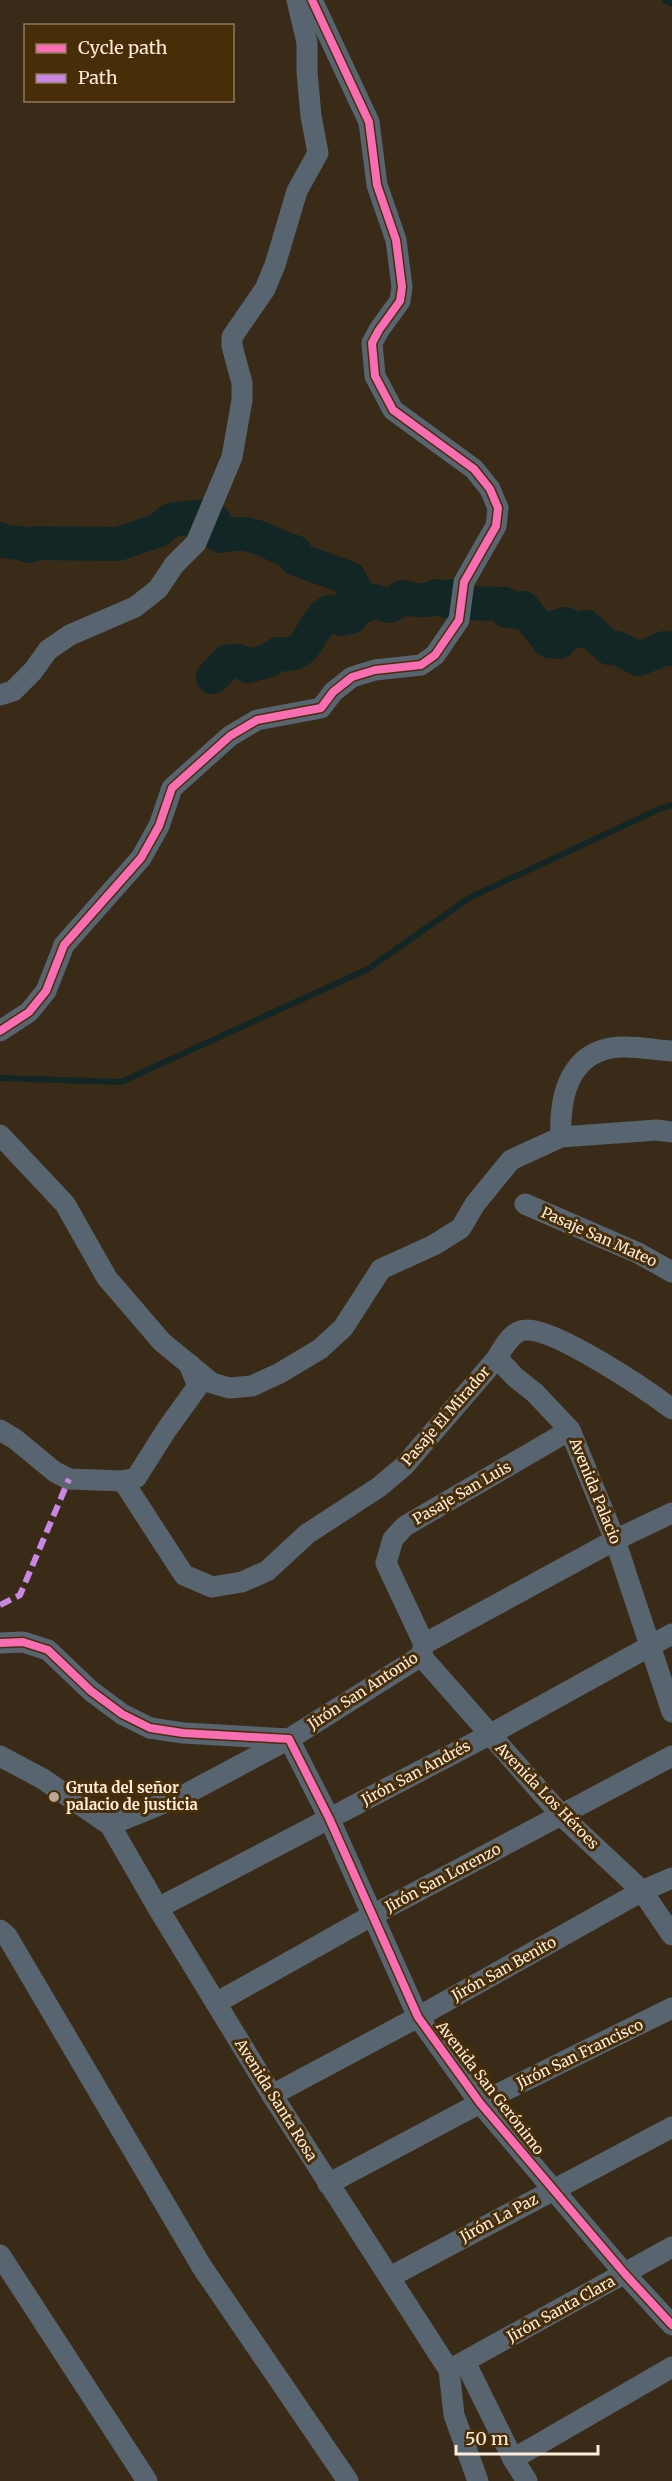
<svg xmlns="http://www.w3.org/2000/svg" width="672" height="2481" viewBox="0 0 672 2481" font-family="Merriweather,serif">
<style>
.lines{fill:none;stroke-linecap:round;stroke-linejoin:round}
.stream{stroke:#122725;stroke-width:6}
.river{stroke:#122725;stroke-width:34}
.street{stroke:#586571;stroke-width:21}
.quiet{stroke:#c787e3;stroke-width:6;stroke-dasharray:12 6;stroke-linecap:butt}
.cycleway-casing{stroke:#472e09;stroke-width:11}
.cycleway{stroke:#f96db3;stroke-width:8}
.poi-dot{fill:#b8a895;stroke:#472e09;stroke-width:2}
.labels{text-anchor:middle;stroke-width:6;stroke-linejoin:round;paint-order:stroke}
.street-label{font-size:15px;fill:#fdecd9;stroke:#472e09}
.poi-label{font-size:15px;font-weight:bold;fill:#fdecd9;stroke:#472e09;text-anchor:start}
</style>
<rect width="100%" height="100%" fill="#392b17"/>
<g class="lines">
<g class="stream">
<polyline points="665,0 672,4"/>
<polyline points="0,1078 121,1082 368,969 469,898 657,810 672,805"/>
</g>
<g class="river">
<path d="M0,539C9,544 19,541 29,546L36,543L118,544L159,530L171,520L204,516L215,522L220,536C228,535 237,533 244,534C263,536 277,548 295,552L296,559L349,578L355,589L352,600L358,606L367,605L374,601L390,606L403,597C414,600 427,603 436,596L445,601L450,596L458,603L505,604L507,611L516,612L523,608L549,641L559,642L558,626L566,624L571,633L586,627L609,648H617L639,659L665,648L672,649"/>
<path d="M213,677L227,662L239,661L248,666L270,660L278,654C312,658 307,628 329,612L342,619L351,617L352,610L358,606"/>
</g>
<g class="street">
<polyline points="0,695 13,691 33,671 48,650 70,635 135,607 158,589 174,565 196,543 232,457 242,400 242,383 232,346 232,337 265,289 275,265 297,191 318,153 311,116 307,72 307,42 297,0"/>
<polyline points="0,1031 29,1012 46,991 64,945 141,858 159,826 172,788 230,736 257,720 321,708 333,692 352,677 375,670 421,665 435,655 459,620 464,582 496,526 498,508 490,489 474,469 393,410 375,376 372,343 379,330 400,301 402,287 396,240 377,185 369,122 312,0"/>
<polyline points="0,1135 65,1204 107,1278 162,1342 212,1383 229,1388 252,1386 280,1373 320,1349 343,1328 381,1269 434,1245 461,1228 475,1204 511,1160 561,1137 657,1130 672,1132"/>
<path d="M561,1137C559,1095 570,1050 620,1047C637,1046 655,1050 672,1051"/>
<polyline points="525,1204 638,1253 672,1272"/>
<path d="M672,1409C647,1390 555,1328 526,1330C512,1330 503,1348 497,1358L515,1377L535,1393L570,1430L615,1540L672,1712"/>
<polyline points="0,1430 15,1439 55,1472 69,1479 123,1481 136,1478 167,1429 198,1386 189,1364"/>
<polyline points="123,1481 184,1575 212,1587 242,1582 267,1571 307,1534 379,1487 404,1466 497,1358"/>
<polyline points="0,1643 23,1642 48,1650 91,1691 122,1714 150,1728 183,1733 289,1739 329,1818 418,2017 480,2103 625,2274 672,2325"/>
<polyline points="424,1644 386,1563 393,1539 405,1526 570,1430"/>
<polyline points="421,1656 562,1816 642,1891 672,1935"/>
<polyline points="0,1756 43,1779 110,1825 158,1908 272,2095 449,2370 454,2415 478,2481"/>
<polyline points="110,1825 186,1794 289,1739 421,1656 424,1644 615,1540 672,1513"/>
<polyline points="158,1908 489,1735 672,1634"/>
<polyline points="0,1930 7,1936 202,2267 348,2481"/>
<polyline points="216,2003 371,1916 672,1756"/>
<polyline points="272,2095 418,2017 642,1891 672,1878"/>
<polyline points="328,2184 480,2103 672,2008"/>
<polyline points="0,2255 147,2481"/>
<polyline points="390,2277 672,2127"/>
<polyline points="465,2362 513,2459 527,2481"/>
<polyline points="449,2370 672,2247"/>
<polyline points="513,2459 672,2367"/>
</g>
<polyline class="quiet" points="0,1605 20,1595 69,1479"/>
<g class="cycleway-casing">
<g id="cycleway">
<polyline points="0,1031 29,1012 46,991 64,945 141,858 159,826 172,788 230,736 257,720 321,708 333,692 352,677 375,670 421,665 435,655 459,620 464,582 496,526 498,508 490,489 474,469 393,410 375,376 372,343 379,330 400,301 402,287 396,240 377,185 369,122 312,0"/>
<polyline points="0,1643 23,1642 48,1650 91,1691 122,1714 150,1728 183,1733 289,1739 329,1818 418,2017 480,2103 625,2274 672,2325"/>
</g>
</g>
<use href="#cycleway" class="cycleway"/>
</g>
<circle class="poi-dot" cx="54" cy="1797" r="6"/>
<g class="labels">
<g class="street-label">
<text transform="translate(599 1237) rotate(24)" y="5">Pasaje San Mateo</text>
<text transform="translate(446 1416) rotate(-49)" y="5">Pasaje El Mirador</text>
<text transform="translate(595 1491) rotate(68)" y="5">Avenida Palacio</text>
<text transform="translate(462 1493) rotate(-30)" y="5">Pasaje San Luis</text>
<text transform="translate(363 1691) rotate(-33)" y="5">Jirón San Antonio</text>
<text transform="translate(416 1773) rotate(-28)" y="5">Jirón San Andrés</text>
<text transform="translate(547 1796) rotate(46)" y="5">Avenida Los Héroes</text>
<text transform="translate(443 1878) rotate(-28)" y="5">Jirón San Lorenzo</text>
<text transform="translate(504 1969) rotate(-29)" y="5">Jirón San Benito</text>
<text transform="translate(580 2054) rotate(-26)" y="5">Jirón San Francisco</text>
<text transform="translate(490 2088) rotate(52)" y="5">Avenida San Gerónimo</text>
<text transform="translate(276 2100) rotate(58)" y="5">Avenida Santa Rosa</text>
<text transform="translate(499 2218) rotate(-28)" y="5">Jirón La Paz</text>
<text transform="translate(561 2309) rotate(-29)" y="5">Jirón Santa Clara</text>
</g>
<g class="poi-label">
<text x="66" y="1793">Gruta del señor<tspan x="66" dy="17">palacio de justicia</tspan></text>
</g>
</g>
<rect x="24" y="24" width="210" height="78" fill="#472e09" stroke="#907a5c" stroke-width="1.5"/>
<rect x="36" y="44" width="30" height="9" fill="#f96db3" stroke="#907a5c" stroke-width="1.5"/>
<text x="78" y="54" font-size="18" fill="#fdecd9">Cycle path</text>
<rect x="36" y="74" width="30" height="9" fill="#c787e3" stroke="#907a5c" stroke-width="1.5"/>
<text x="78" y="84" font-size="18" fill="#fdecd9">Path</text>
<path d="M456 2445v9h142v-9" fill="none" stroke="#fdecd9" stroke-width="3"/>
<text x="465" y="2445" font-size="18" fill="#fdecd9" stroke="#472e09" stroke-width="4.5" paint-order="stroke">50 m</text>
</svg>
